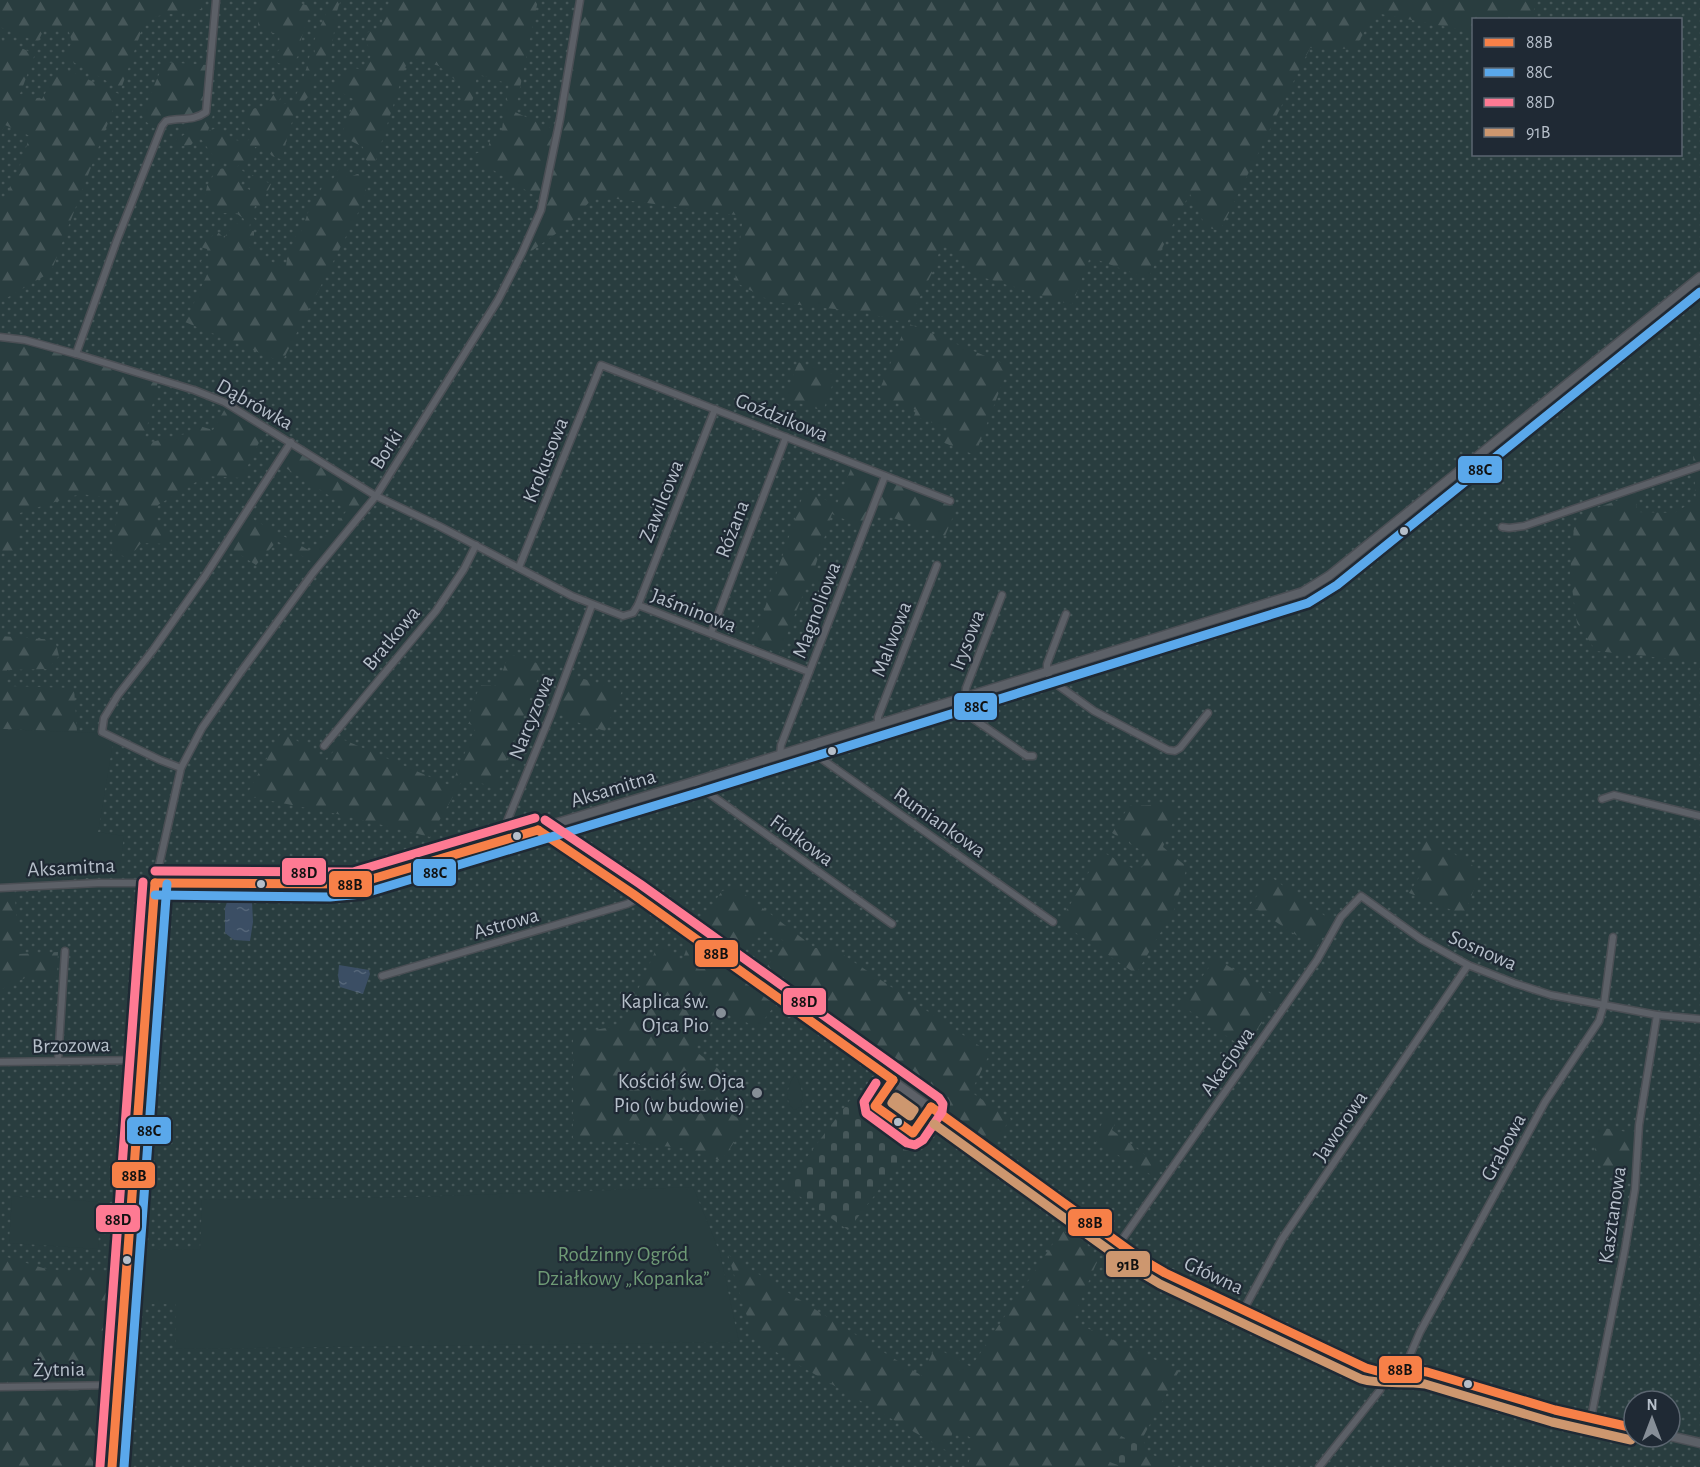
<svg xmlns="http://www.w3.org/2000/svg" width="1700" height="1467" viewBox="0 0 1700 1467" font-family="'Alegreya Sans',sans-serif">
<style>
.grass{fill:url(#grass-dots);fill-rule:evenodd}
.forest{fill:url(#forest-firs);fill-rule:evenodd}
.cemetery{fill:url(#cemetery-stones)}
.garden{fill:#293d3f}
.water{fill:url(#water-ripples)}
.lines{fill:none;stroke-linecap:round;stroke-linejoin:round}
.minor-casing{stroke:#4a4e54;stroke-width:9}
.tertiary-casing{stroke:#4a4e54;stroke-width:11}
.minor{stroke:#5c6067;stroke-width:6}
.tertiary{stroke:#5c6067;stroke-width:8}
.bus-1-casing{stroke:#1f2934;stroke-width:14}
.bus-2-casing{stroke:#1f2934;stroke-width:14}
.bus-3-casing{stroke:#1f2934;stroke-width:14}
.bus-4-casing{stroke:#1f2934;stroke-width:14}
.bus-1{stroke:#f78048;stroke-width:9}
.bus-2{stroke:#5aa8eb;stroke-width:9}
.bus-3{stroke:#fe7a93;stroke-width:9}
.bus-4{stroke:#cd976f;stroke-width:9}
.bus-dot{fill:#b6bfca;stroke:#1f2934;stroke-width:2}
.poi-dot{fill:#868e97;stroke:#1f2934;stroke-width:2}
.labels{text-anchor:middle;stroke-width:4.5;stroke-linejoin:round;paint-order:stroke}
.street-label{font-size:21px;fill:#b6bfca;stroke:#1f2934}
.poi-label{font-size:21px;fill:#b6bfca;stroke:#1f2934;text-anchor:end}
.park-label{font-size:21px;fill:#6e9a75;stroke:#1f2934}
.line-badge{stroke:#1f2934;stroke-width:2}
.pale-badge-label{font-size:16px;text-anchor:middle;font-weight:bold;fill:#111}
</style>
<defs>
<pattern id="grass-dots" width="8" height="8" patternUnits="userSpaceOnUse" patternTransform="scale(1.5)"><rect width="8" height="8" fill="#293d3f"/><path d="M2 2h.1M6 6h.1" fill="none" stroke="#465759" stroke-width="1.8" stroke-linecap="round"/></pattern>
<pattern id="forest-firs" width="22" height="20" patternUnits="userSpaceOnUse" patternTransform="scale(1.5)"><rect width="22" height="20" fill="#293d3f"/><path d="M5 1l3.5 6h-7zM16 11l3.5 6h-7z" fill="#465759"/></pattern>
<pattern id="cemetery-stones" width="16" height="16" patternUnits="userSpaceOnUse" patternTransform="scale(1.5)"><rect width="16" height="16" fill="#293d3f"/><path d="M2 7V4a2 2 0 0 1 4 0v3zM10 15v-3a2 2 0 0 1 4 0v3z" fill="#465759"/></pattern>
<pattern id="water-ripples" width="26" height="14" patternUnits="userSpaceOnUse" patternTransform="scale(1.5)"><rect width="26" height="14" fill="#3b4e64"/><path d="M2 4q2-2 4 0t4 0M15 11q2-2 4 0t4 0" fill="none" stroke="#556679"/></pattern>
</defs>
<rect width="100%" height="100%" fill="#2c3239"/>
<path class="grass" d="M0,0H1700V1467H0ZM1474,20H1680V154H1474ZM1634,1401H1670V1437H1634Z"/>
<g class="forest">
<polygon points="0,0 202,0 201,9 146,18 121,89 64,57 72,42 68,29 43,31 38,42 0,27"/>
<polygon points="259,0 291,0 312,7 301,39 301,51 291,67 278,63 276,53 280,49 279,34 258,30"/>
<path d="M332,0H341C333,16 336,35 330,51C324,68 308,71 312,93C292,112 287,133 283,160L272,156L265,148L255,147L254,164L244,161L237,167L246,173L240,185L250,190L252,175L271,184L261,206H255L252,216L257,222L250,223L249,231H254V237L249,239L247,246L266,257L267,260L286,268L287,258L296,235L301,232L314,196H318L328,174L332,181L340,166L348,178L357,174H366V192L362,205L282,362L185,322L211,266L201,262L203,257L209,258L207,249L197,246L218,232L224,238L235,223L243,224L244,219L236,213H223L204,201L207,186L217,169L229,168L227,164L216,160L199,136L191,145L175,147L169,144L187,133L188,117L165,119L159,126L154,128L144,120L142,115L164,62L207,65L204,102L201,113L213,115L208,131L217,128C226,139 235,142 249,140L251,131L247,125L246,110L266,106L274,94L281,95L278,105L291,103C301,89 306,71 310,54L316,58L313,43Z"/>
<polygon points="390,0 538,0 515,112 555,130 540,199 477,160 473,154 487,151 491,138 501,135 509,84 477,74 474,96 465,116 462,112 460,84 439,66 409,56 373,169 364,157 363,147 341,136 355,100 333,88 352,67 365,71 371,55 364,34 380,27"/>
<polygon points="584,0 1536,0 1532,19 1474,20 1473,32 1376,13 1354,49 1310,48 1220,231 1206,227 1190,194 1176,218 1148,279 1090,257 1072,305 972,274 949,247 941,246 934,269 907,323 1009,366 975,455 942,442 947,428 914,416 916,410 877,396 907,323 862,312 772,302 735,282 743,216 595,196 568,225 526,255 524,253 542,211 566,97"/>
<polygon points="0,39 35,54 20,94 42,99 60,66 119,94 51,272 0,302 0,207 19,168 30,136 5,125 0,134"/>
<polygon points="0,341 23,342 158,381 143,444 193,432 196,425 213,430 226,407 265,430 242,478 206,476 158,505 153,521 169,531 166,544 141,543 129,558 111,552 120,499 80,494 20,513 16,552 0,552"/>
<polygon points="798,362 836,375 823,411 785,398"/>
<polygon points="290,439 371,491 376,491 319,566 277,541 256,565 222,543 242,513 312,552 349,508 276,462"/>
<polygon points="1700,447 1700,662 1596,651 1577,623 1570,574 1574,527 1589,511 1637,493 1636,512 1674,513 1696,500 1693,455"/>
<polygon points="852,466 957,507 945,536 870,510 862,527 832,514 815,567 839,577 834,588 809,580 779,654 753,643 804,492 837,504"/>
<polygon points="0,636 55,640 59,656 48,669 7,670 7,686 74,688 77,732 0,729"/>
<polygon points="509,654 543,665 496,787 463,779 430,837 342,815 246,796 282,731 327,760 342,739 451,786 476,726 466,723 480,685 497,686"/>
<polygon points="568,674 622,691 605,731 570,720 553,709"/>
<polygon points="0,791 80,878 14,884 19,954 58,952 57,977 25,978 0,990"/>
<polygon points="1168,804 1177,811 1163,847 1187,867 1174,910 1136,974 1060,922 1101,851 1139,872 1149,855 1112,833 1129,806"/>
<polygon points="1428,837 1481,871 1464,915 1409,893 1427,865 1415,857"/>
<polygon points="1271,877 1332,921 1316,948 1250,905"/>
<path d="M735,887L815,948H833L990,1053L971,1092L1011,1119L990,1146L778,1001L757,1029L722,1007L693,1049L731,1079L722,1108L747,1124L721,1161L684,1148L573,1138V1034L622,1025L658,945L682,961L693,932L722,891ZM764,929L784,941L759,979L733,962Z"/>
<polygon points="1216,958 1279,999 1244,1048 1181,1005"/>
<polygon points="1108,1112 1117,1119 1112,1130 1160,1166 1153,1176 1093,1140"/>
<polygon points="1597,1127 1634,1133 1633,1177 1594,1163"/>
<polygon points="1062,1230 1099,1257 1072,1321 1179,1371 1143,1437 1147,1452 1177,1467 968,1467 973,1439 954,1428 947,1451 754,1339 728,1255 922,1376 935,1347 971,1367"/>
<polygon points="0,1255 43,1268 69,1272 117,1271 105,1467 0,1467"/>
</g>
<g class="cemetery">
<polygon points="850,1100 913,1145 848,1230 785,1186"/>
<polygon points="1121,1436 1143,1447 1133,1467 1123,1467 1107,1461"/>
</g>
<g class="garden">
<polygon points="0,729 100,733 113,743 98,832 124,836 119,875 14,884 0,882"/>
<path d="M795,1074C800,1083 806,1097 801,1107L794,1110C783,1100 788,1085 795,1074Z"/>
<polygon points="693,1187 720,1253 739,1342 176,1349 176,1304 139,1304 140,1250 200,1249 202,1200 416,1197"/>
<polygon points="12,1196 101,1202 98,1249 9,1243"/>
</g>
<g class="water">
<polygon points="232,895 244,895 252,901 253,922 250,941 234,940 225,933 225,908 229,896"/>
<polygon points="339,965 369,970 370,974 363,994 340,987 338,976"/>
</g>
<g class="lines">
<g class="minor-casing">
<g id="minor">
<polyline points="0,337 25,340 76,354 194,390 224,402 376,496 439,526 572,596 623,616 633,613 638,605 715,409"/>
<path d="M76,354L117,240L162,126L166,121C182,117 192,122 206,112L216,0"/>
<polyline points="1502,527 1509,528 1524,526 1700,466"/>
<polyline points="519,567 601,365 950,501"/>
<polyline points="638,605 809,672"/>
<polyline points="1066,614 1047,664 1047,672 1052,681 1094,711 1168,750 1175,751 1180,748 1208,713"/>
<polyline points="711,633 786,437"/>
<polyline points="965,698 966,688 1002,595"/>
<polyline points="955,701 965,713 1027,756 1033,756"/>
<polyline points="878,725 878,717 937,565"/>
<polyline points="812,745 819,757 1053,922"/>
<polyline points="324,746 436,611 464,569 476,545"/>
<polyline points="780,756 781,745 885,476"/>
<polyline points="181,768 160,760 102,732 104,718 118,695 153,650 205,576 291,442"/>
<polyline points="693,782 892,924"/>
<polyline points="1602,799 1614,795 1700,816"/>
<polyline points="499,841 551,714 592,605"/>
<polyline points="0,888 98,883 155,883 181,768 202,728 240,673 313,573 376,496 498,300 522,253 541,210 560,119 580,0"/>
<polyline points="382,976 627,904 639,898"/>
<polyline points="58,1061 65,951"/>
<polyline points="0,1062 143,1060"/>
<polyline points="1119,1244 1317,960 1341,917 1361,896 1421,939 1468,965 1514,983 1551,995 1657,1015 1700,1019"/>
<polyline points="1244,1309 1282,1239 1468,965"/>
<polyline points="1404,1369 1420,1332 1545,1102 1599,1021 1604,1004 1613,937"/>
<polyline points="0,1387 118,1385"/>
<polyline points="1591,1418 1625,1249 1635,1189 1639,1125 1657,1015"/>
<polyline points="1319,1467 1380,1390 1387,1372"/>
</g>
</g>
<g class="tertiary-casing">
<g id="tertiary">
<polyline points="538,830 639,898 1119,1244 1165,1273 1289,1330 1366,1368 1377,1371 1404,1369 1427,1372 1555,1410 1634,1428"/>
<polyline points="1670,1436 1700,1443"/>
<polyline points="112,1467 155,883 330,885 359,883 693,782 1303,592 1329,576 1700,277"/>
</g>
</g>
<use href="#minor" class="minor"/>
<use href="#tertiary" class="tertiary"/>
<g class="bus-1-casing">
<g id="bus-1">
<polyline points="538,830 633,894 893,1080"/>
<polyline points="155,883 355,884 538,830"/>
<polyline points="893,1080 875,1106 913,1133 931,1107"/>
<polyline points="931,1107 1141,1259 1165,1273 1366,1368 1377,1371 1404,1369 1427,1372 1555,1410 1634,1428"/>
<polyline points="112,1467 155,883"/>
</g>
</g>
<g class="bus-2-casing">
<g id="bus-2">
<polyline points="155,895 330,897 362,894 697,793 1308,603 1337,585 1700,292"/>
<polyline points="124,1467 167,884"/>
</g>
</g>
<g class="bus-3-casing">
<g id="bus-3">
<polyline points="545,820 640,884 939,1098 943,1104 942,1112 923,1140 915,1145 907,1143 866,1113 864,1102 876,1083"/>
<polyline points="155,871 353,872 535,818"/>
<polyline points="100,1466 143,882"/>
</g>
</g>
<g class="bus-4-casing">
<g id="bus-4">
<polygon points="896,1097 914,1110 910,1116 892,1103"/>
<path d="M934,1124L1135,1269L1160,1284L1361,1379C1381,1385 1403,1381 1425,1384L1552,1422L1631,1440"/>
</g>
</g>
<use href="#bus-1" class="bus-1"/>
<use href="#bus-2" class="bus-2"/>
<use href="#bus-3" class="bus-3"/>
<use href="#bus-4" class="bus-4"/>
</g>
<g class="bus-dot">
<circle cx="1404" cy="531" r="5"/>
<circle cx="832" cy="751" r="5"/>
<circle cx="517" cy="836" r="5"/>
<circle cx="261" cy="884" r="5"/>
<circle cx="898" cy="1122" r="5"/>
<circle cx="127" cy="1260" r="5"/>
<circle cx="1468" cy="1384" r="5"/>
</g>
<g class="poi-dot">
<circle cx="721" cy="1013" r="6"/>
<circle cx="757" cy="1093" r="6"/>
</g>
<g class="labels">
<g class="street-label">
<text transform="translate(255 404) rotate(29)" y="7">Dąbrówka</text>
<text transform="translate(782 417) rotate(22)" y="7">Goździkowa</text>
<text transform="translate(386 449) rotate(-58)" y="7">Borki</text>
<text transform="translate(545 460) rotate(-68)" y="7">Krokusowa</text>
<text transform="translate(661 501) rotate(-68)" y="7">Zawilcowa</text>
<text transform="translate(732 529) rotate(-69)" y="7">Różana</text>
<text transform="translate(694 610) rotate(21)" y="7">Jaśminowa</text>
<text transform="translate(816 610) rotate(-69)" y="7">Magnoliowa</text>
<text transform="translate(391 638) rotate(-50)" y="7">Bratkowa</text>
<text transform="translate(891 639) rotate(-69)" y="7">Malwowa</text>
<text transform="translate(967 640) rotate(-69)" y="7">Irysowa</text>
<text transform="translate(531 717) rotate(-68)" y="7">Narcyzowa</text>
<text transform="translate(613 788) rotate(-17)" y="7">Aksamitna</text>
<text transform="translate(940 822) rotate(35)" y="7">Rumiankowa</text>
<text transform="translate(802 840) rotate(36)" y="7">Fiołkowa</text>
<text transform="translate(71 867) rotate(-3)" y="7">Aksamitna</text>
<text transform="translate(506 923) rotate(-16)" y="7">Astrowa</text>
<text transform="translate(1483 950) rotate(24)" y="7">Sosnowa</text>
<text transform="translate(71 1045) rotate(-1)" y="7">Brzozowa</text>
<text transform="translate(1227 1061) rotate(-55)" y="7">Akacjowa</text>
<text transform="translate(1340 1126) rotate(-56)" y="7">Jaworowa</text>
<text transform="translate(1503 1147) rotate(-62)" y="7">Grabowa</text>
<text transform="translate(1612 1215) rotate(-82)" y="7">Kasztanowa</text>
<text transform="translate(1214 1275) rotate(25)" y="7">Główna</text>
<text transform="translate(59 1369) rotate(-1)" y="7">Żytnia</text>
</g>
<g class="poi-label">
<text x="709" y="1008">Kaplica św.<tspan x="709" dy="24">Ojca Pio</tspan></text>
<text x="745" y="1088">Kościół św. Ojca<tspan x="745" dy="24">Pio (w budowie)</tspan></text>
</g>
<g class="park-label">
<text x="623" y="1261">Rodzinny Ogród<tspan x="623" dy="24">Działkowy „Kopanka”</tspan></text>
</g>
</g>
<g class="line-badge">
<rect x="1457" y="455" width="46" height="29" rx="6" fill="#5aa8eb"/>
<rect x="953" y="692" width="45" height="29" rx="6" fill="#5aa8eb"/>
<rect x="281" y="857" width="46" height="29" rx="6" fill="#fe7a93"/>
<rect x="412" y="858" width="45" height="29" rx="6" fill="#5aa8eb"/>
<rect x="328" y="870" width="45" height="28" rx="6" fill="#f78048"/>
<rect x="694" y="939" width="45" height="29" rx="6" fill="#f78048"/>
<rect x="782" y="987" width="45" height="29" rx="6" fill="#fe7a93"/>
<rect x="126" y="1116" width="46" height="29" rx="6" fill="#5aa8eb"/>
<rect x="111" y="1161" width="45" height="28" rx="6" fill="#f78048"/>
<rect x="95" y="1204" width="46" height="29" rx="6" fill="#fe7a93"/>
<rect x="1067" y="1208" width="46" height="29" rx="6" fill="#f78048"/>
<rect x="1105" y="1250" width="46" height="28" rx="6" fill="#cd976f"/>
<rect x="1378" y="1355" width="45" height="29" rx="6" fill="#f78048"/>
</g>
<g class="pale-badge-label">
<text x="1480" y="475">88C</text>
<text x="976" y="712">88C</text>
<text x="304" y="878">88D</text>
<text x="435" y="878">88C</text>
<text x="350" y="890">88B</text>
<text x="716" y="959">88B</text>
<text x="804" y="1007">88D</text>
<text x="149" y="1136">88C</text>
<text x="134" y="1181">88B</text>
<text x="118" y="1225">88D</text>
<text x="1090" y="1228">88B</text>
<text x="1128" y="1270">91B</text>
<text x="1400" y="1375">88B</text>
</g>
<rect x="1472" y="18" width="210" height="138" fill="#1f2934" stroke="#5b6570" stroke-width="1.5"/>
<rect x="1484" y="38" width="30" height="9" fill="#f78048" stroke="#5b6570" stroke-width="1.5"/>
<text x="1526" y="48" font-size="18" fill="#b6bfca">88B</text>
<rect x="1484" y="68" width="30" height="9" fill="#5aa8eb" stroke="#5b6570" stroke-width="1.5"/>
<text x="1526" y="78" font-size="18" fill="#b6bfca">88C</text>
<rect x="1484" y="98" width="30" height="9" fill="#fe7a93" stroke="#5b6570" stroke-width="1.5"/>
<text x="1526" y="108" font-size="18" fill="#b6bfca">88D</text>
<rect x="1484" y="128" width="30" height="9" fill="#cd976f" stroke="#5b6570" stroke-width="1.5"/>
<text x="1526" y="138" font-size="18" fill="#b6bfca">91B</text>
<g transform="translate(1652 1419)"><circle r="28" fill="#1f2934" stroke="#5b6570" stroke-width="1.5"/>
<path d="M0-4.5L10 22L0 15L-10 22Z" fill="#868e97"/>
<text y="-9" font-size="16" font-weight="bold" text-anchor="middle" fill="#b6bfca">N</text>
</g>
</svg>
